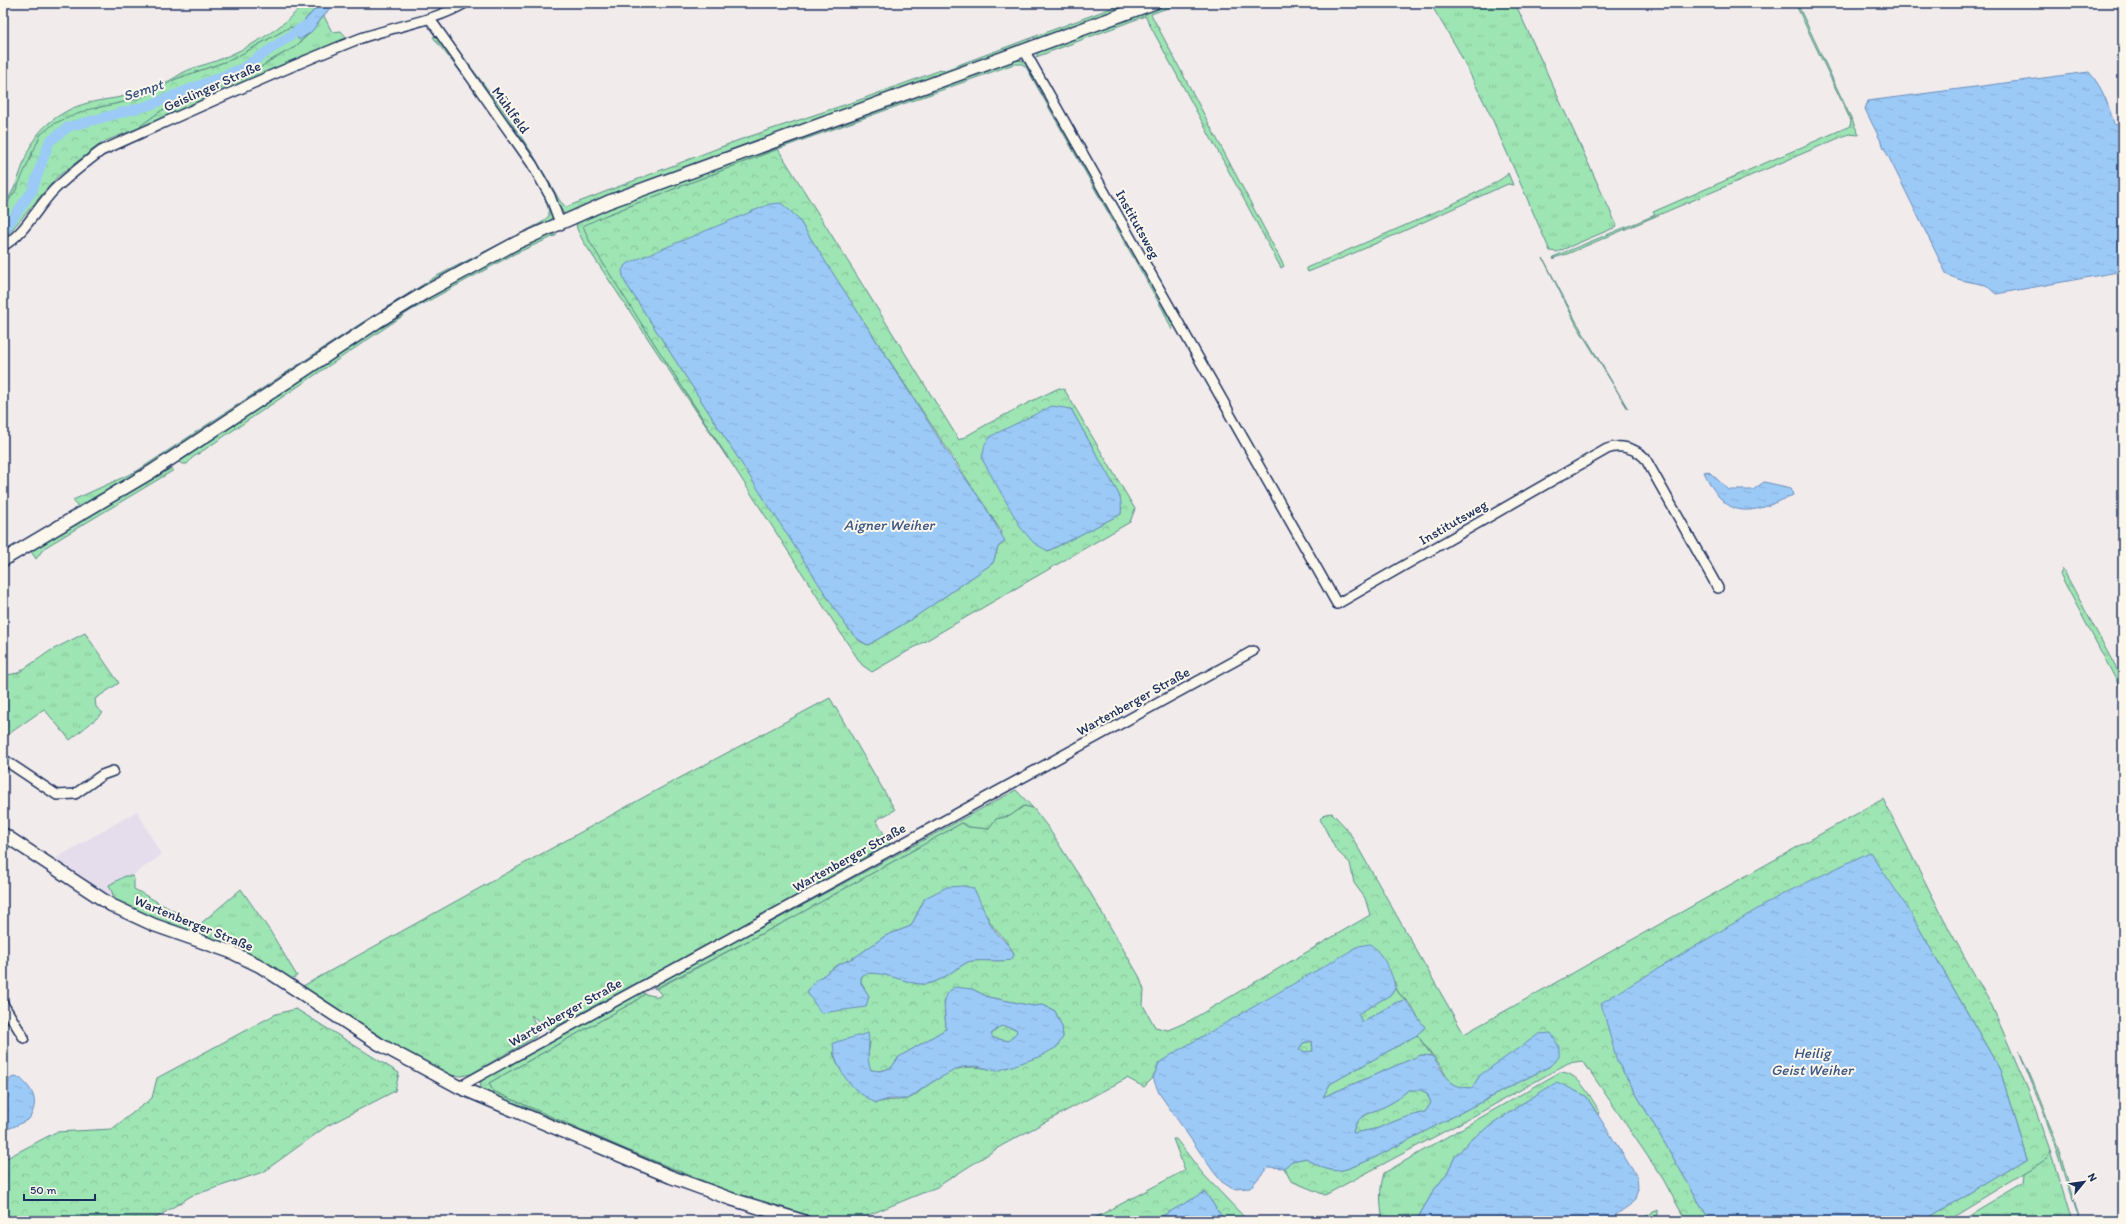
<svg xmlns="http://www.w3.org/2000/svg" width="2126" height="1224" viewBox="0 0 2126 1224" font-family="Itim,sans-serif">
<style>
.built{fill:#e5ddec}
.grass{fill:url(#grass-tufts);stroke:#5c8a88}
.forest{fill:url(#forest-crowns);stroke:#5c8a88;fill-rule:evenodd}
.water{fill:url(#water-ripples);stroke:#688cba;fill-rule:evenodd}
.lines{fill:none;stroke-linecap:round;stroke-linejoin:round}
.canal{stroke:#9ccaf7;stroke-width:10}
.minor-casing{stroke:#1b2f5e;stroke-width:12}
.major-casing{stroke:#1b2f5e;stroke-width:15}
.minor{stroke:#fbf7ec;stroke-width:9}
.major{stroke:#fbf7ec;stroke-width:12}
.labels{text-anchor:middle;stroke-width:4;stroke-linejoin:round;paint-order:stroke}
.street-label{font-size:14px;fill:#1b2f5e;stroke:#fbf7ec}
.water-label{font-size:15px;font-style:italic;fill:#3b5684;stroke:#fbf7ec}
</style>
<defs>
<pattern id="grass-tufts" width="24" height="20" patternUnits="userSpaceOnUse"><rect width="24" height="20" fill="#9de5b2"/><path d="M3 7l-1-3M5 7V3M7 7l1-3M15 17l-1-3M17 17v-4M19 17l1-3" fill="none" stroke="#87c59c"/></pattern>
<pattern id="forest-crowns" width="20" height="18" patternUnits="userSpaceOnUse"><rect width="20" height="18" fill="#9de5b2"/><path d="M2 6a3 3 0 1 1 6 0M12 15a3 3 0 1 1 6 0" fill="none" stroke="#87c59c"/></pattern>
<pattern id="water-ripples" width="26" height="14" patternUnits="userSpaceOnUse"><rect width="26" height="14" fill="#9ccaf7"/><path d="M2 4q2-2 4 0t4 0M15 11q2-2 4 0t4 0" fill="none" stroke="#86aed6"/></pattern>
</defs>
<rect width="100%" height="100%" fill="#f1ebec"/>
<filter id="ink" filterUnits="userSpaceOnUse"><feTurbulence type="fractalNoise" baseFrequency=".025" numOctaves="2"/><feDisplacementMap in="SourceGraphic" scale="8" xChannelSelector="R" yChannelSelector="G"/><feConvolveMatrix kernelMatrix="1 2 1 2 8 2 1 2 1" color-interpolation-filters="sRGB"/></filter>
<g filter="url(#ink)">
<polygon class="built" points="137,811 161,855 132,876 125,876 116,902 53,860"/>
<g class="grass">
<path d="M304,3H321L296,29L290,27L233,59L176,79L138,99L87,110L32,152L28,167L16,190L3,209V205C26,179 19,147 50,122C82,97 103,103 138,93C152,89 167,83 179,75C189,68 205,65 216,61C248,48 282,30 304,3Z"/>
<polygon points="1125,3 1133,3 1035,41 1034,37 1029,39 1030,43 565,215 446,40 448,37 501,107 534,156 560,201 566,207 739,140 862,99 938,71 940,69 942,71"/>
<polygon points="1167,3 1181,3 1151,14 1284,266 1281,268 1145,16 1036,57 1039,51 1051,45"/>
<polygon points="1430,3 1515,3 1617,226 1616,227 1557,252 1550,251 1490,114 1457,48"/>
<polygon points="1795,3 1797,3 1859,135 1849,134 1839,138 1567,254 1554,258 1554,260 1553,257 1655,215 1653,212 1850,126 1851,121"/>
<polygon points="324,16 332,32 341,31 348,39 285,64 136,129 162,110 206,95 248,76 271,60 295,47 311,32"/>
<path d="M437,35L533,169L554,213L550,221L146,471L94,497L79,509L73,500L137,471L360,324L435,277L541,223L549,216C550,180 458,70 433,37Z"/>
<polygon points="1016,60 1023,61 1031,71 1166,311 1173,326 1172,330 1163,310 1026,67 1022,64 1014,64 778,149 604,216 590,242 728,459 583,241 577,229 576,223 578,220 606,208"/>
<path d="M1508,173L1513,185L1508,184C1441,213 1377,245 1308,272L1306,268C1331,257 1503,186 1508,173Z"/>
<polygon points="550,235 557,235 514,254 410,311 192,458 187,464 182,464 179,462 372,331 446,286 535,240"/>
<polygon points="1543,258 1576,321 1628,409 1576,324"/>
<polygon points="172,468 174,470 44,548 36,559 30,550"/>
<polygon points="2063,569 2123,681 2123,693 2060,574"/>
<polygon points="85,633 119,683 95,699 96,707 103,713 70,740 44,709 3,738 3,673 7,675 18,673 50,651"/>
<polygon points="830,698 895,810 876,820 891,846 550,1030 531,1015 538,1030 535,1037 471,1074 461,1076 447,1075 406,1053 303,986 646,796"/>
<polygon points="1016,790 1033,808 1024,806 1010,816 996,819 988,829 968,827 962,823 794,917 654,989 656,985 696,963"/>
<polygon points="125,876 132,876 134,879 134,889 199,925 241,889 270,931 297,976 291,979 268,965 160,923 116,902 109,885"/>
<polygon points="1395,989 1405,1000 1395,1003 1362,1022 1357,1014 1390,995"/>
<polygon points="642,992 645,994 634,1002 489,1083 493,1091 625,1149 738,1195 641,1158 482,1092 480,1089 481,1081 493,1072"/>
<polygon points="1417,1035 1432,1056 1421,1055 1323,1097 1330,1084"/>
<path d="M2019,1051C2045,1104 2064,1164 2079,1221L2045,1116Z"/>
<path d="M1560,1072C1579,1072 1589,1096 1599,1110L1598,1115L1586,1096L1557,1083L1523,1103L1469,1141L1455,1157L1446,1175L1434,1190L1416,1221H1383C1380,1204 1379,1190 1384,1173Z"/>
<polygon points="2050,1151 2071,1221 1959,1221 2023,1183 2024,1173 2048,1158"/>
<polygon points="1657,1210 1657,1215 1645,1221 1638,1221"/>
</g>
<g class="forest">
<polygon points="290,27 307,35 295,47 271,60 248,76 206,95 162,110 136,129 103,142 57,177 3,240 3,209 16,190 41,134 55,123 87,110 138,99 176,79 233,59"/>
<path d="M778,149L959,440C992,421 1025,404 1059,388L1064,389L1135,509L1130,522L872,672L862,665L844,638L616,284L590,242L583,226L604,216ZM797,217L834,276L1001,531L1002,544L998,547L993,563L912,619L868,645L859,641L849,630L625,282ZM1071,409L1120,497L1121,514L1048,551Z"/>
<path d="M1883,799L1949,929L1992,1006L2029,1092L2050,1151L2048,1158L2034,1167L1945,1221H1923L2027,1158L2000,1070L1907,907L1617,1061L1710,1221H1686L1663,1179L1583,1061L1568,1063L1483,1111L1325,1195L1291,1181L1284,1168L1292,1161L1306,1158C1336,1178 1341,1171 1372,1159L1550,1066L1559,1057L1480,1075L1472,1088L1458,1087L1448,1080L1441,1066L1417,1035L1425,1027C1419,1021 1417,1015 1413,1008C1406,998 1396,995 1395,982L1203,1036L1159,1063L1153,1078L1144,1087L1127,1078L1001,1146L937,1187L854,1221H825L738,1195L625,1149L493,1091L489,1083L634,1002L645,994L659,997L661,994L656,989L794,917L962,823L968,827L988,829L996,819L1010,816L1024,806L1033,808L1047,826L1091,894L1139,976L1144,990L1143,1005L1155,1027L1168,1030L1189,1021L1370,915L1365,898L1354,883L1350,863L1336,850L1320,819L1325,814L1332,813L1348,830L1464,1034ZM925,898L987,916C994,932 1008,939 1014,955L1011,960C1001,962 974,959 968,962C952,970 939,985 921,984C903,983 877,966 861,976V983L869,996L807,992L814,982L838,965L857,956L885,936L911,926ZM954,988L972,989L988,997L1033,1006L1044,1005L1055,1011L1062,1027L1063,1037L997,1071C964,1062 952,1069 925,1087C920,1091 913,1098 907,1099C896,1101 888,1099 876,1103C853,1086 844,1081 833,1053L870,1042L867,1062L871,1070L880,1071L891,1068L899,1057L946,1029L944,1001Z"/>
<polygon points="296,1009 399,1073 395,1091 327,1126 263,1172 191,1196 151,1221 3,1221 3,1160 56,1132 112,1129 152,1098 157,1078 276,1014"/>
<polygon points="1001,1026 1016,1029 1017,1032 1009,1041 993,1038 991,1035"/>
<polygon points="1312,1041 1313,1051 1306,1052 1299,1050 1303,1043"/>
<path d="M1409,1090H1421L1427,1093L1431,1103L1425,1112L1403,1118L1376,1129L1353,1133C1356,1112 1377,1112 1391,1103C1398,1100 1402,1094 1409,1090Z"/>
<polygon points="1173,1139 1176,1139 1203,1174 1248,1221 1225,1221 1205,1193 1153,1221 1089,1221 1185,1170"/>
</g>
<g class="water">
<polygon points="321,3 334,3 311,32 299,40 294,32"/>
<path d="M2089,72C2103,88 2108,104 2114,124L2123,127V271L1996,294L1986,285L1961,280L1947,275L1865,109L1868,101Z"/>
<path d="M781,203L797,217L957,467L983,503L1005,541L998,547L993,563L912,619L868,645C851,637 843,621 833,606L625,282L622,271L625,265L638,259L770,204Z"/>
<path d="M1052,406L1071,409L1116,489C1121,498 1122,504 1121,514L1048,551L1034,543L1021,528L982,459L985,444L991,436Z"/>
<path d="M1708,471L1729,490H1753L1764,482L1791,488L1793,495C1750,515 1727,522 1704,472Z"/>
<polygon points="1870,852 1907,907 2000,1070 2027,1158 1923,1221 1710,1221 1617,1061 1601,1003 1779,896"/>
<path d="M963,886L973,888C981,901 984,913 991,925C997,937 1009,942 1014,955L1011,960C1001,962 974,959 968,962C952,970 939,985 921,984C904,983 875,967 861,976V983L869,996L866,1007L821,1013L807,992L814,982L838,965L857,956L885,936L911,926L925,898L947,887Z"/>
<path d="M1370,944C1382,953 1394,974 1395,989L1390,995L1358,1014L1362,1022L1395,1003L1405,1000C1413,1008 1417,1018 1425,1027L1417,1035L1330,1084L1323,1097L1421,1055L1432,1056C1447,1074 1444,1087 1472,1088L1480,1075L1539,1034L1551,1033L1559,1047V1057L1550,1066L1372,1159C1341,1171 1336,1178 1306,1158L1292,1161L1284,1168L1268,1167L1250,1188L1233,1189L1222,1182L1213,1171L1159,1093L1153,1078L1159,1063L1177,1051L1359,946ZM1312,1041L1313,1051L1306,1052L1299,1050L1303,1043ZM1409,1090H1421L1427,1093L1431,1103L1425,1112L1403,1118L1376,1129L1353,1133C1356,1112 1377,1112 1391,1103C1398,1100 1402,1094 1409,1090Z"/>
<path d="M954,987L972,989L988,997L1033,1006L1043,1005L1055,1011L1062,1027L1063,1037L1057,1047L1039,1057L997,1071L977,1066L961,1067L932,1082L908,1099H889L876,1103C852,1091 835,1071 833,1043L868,1033C871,1046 865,1057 871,1070L880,1071L891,1068L899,1057L946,1029C946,1013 939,998 954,987ZM1001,1026L1016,1029L1017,1032L1009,1041L993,1038L991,1034Z"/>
<path d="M13,1077L20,1078C33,1090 40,1101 29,1119C21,1123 12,1129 3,1129V1084Z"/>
<polygon points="1557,1082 1586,1096 1637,1177 1638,1189 1634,1202 1607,1221 1416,1221 1434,1190 1446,1175 1455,1157 1469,1141 1523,1103"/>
<polygon points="1205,1192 1225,1221 1153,1221"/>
</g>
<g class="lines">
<polyline class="canal" points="3,232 32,191 49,142 68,127 150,105 243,68 306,25"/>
<g class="minor-casing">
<g id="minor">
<polyline points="430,19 532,164 550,196 560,223"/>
<polyline points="1024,50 1228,410"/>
<path d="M3,246C24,234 37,208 53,191C68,176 84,164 101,151C186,113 270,74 356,40C392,26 431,23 465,3"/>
<path d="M1229,413L1337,604L1607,449C1620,444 1635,448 1645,458L1718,588"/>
<polyline points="3,759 57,795 75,794 102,775 113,771"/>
<polyline points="3,1004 24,1038"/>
<polyline points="459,1087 1253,651"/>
</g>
</g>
<g class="major-casing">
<g id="major">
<polyline points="3,560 151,472 377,322 426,292 516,243 608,202 1154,3"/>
<polyline points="3,834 111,905 154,925 231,952 260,966 379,1044 459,1087 671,1177 731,1199 803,1221"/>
</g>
</g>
<use href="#minor" class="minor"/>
<use href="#major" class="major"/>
</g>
</g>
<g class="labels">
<g class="street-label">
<text transform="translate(212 86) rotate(-24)" y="5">Geislinger Straße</text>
<text transform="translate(511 110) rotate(54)" y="5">Mühlfeld</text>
<text transform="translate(1138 224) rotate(61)" y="5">Institutsweg</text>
<text transform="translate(1453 522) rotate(-30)" y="5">Institutsweg</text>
<text transform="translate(1133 701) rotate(-29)" y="5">Wartenberger Straße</text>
<text transform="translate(849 857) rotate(-29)" y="5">Wartenberger Straße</text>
<text transform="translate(194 923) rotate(22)" y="5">Wartenberger Straße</text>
<text transform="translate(565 1012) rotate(-29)" y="5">Wartenberger Straße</text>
</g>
<g class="water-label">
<text transform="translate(143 90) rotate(-18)" y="5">Sempt</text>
<text x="889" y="530">Aigner Weiher</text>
<text x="1812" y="1058">Heilig<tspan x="1812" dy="17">Geist Weiher</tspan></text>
</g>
</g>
<rect width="2126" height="1224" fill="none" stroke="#fbf7ec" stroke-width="16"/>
<rect x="8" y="8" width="2110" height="1208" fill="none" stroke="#1b2f5e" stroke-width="1.5" filter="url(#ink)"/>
<g transform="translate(2084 1182) rotate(61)" stroke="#fbf7ec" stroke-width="3" paint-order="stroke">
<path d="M0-3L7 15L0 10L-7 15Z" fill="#1b2f5e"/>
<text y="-6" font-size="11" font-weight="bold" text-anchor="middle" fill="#1b2f5e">N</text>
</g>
<path d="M24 1194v6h71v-6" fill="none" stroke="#1b2f5e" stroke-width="2"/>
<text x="30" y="1194" font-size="12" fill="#1b2f5e" stroke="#fbf7ec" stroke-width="3" paint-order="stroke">50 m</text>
</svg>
